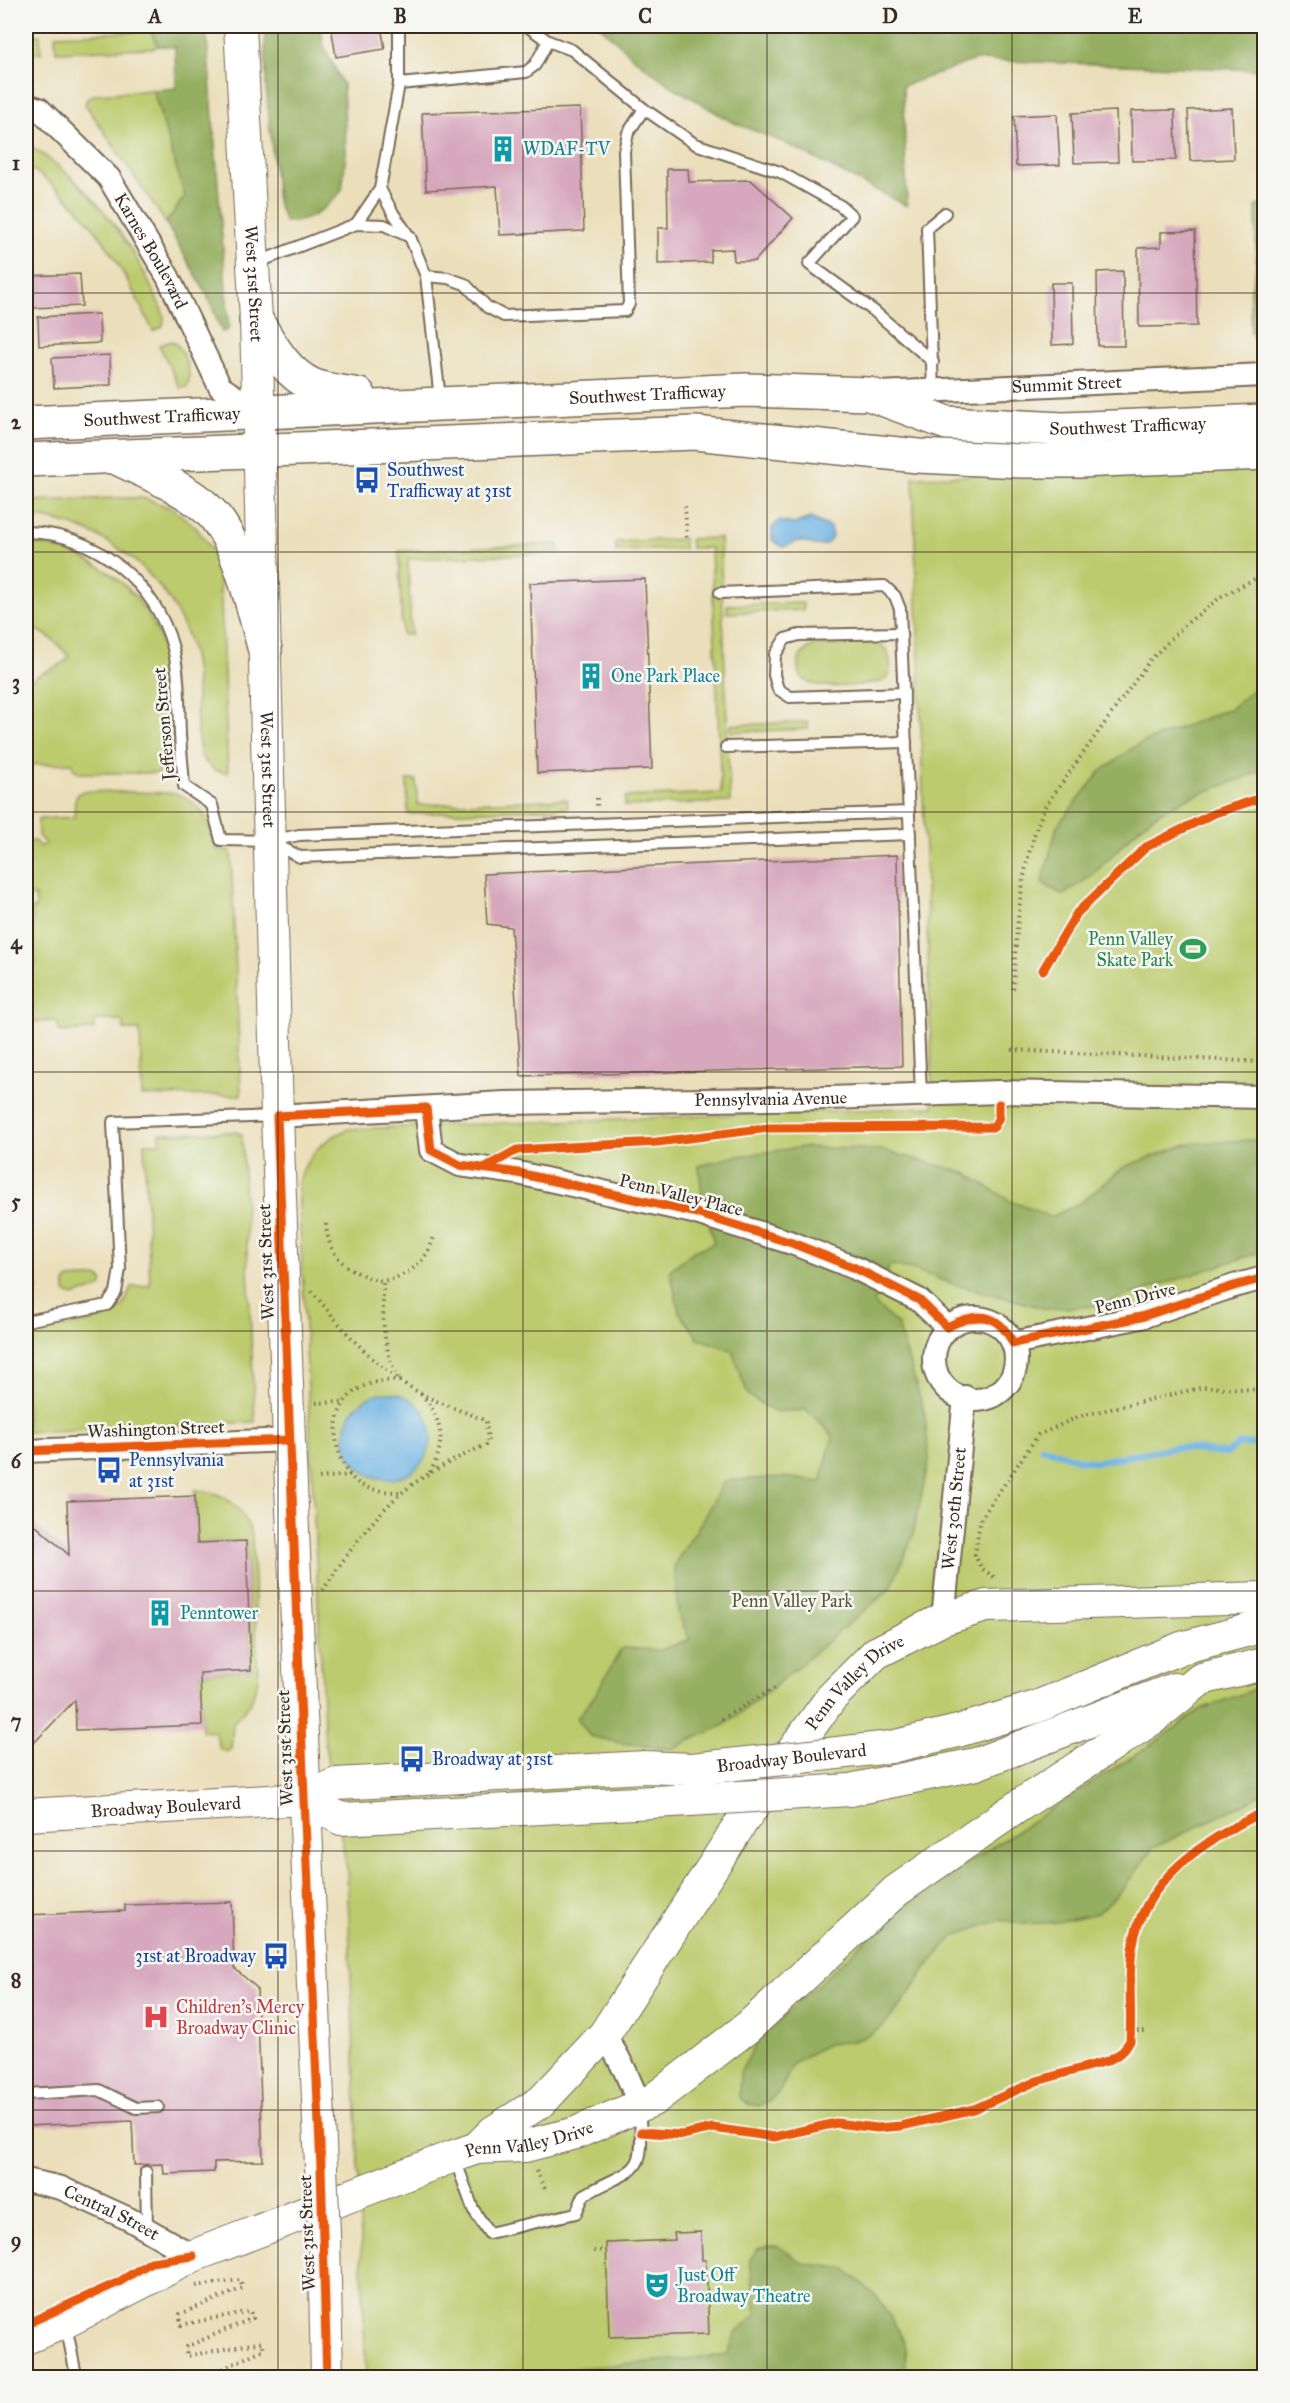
<svg xmlns="http://www.w3.org/2000/svg" width="1290" height="2403" viewBox="0 0 1290 2403" font-family="'IM FELL Great Primer',serif">
<style>
.green{fill:#bccb6d;stroke:#7c7a46;stroke-width:1.5}
.forest{fill:#95af60;stroke:#686c3f;stroke-width:1.5}
.water{fill:#69b1e1;stroke:#526e80;stroke-width:1.5}
.lines{fill:none;stroke-linecap:round;stroke-linejoin:round}
.stream{stroke:#69b1e1;stroke-width:7}
.building{fill:#d7a8bd}
.lane-casing{stroke:#796955;stroke-width:14}
.street-casing{stroke:#796955;stroke-width:26}
.secondary-casing{stroke:#796955;stroke-width:34}
.primary-casing{stroke:#796955;stroke-width:36}
.path{stroke:#796955;stroke-width:4;stroke-dasharray:1.5 4.5;stroke-linecap:butt}
.lane{stroke:#fff;stroke-width:10}
.street{stroke:#fff;stroke-width:22}
.secondary{stroke:#fff;stroke-width:32}
.primary{stroke:#fff;stroke-width:33}
.secondary-bridge-casing{stroke:#796955;stroke-width:34;stroke-linecap:butt}
.secondary-bridge{stroke:#fff;stroke-width:32}
.cycleway-casing{stroke:#f6f6f2;stroke-width:13}
.cycleway{stroke:#e8590c;stroke-width:9}
.grid{fill:none;stroke:#3b2a1e;stroke-width:1.5;stroke-opacity:0.55}
.labels{text-anchor:middle;stroke-width:5;stroke-linejoin:round;paint-order:stroke}
.culture-label{font-size:18px;fill:#0d838f;stroke:#f6f6f2;text-anchor:start}
.street-label{font-size:18px;fill:#3b2a1e;stroke:#f6f6f2}
.transit-label{font-size:18px;fill:#164399;stroke:#f6f6f2;text-anchor:start}
.leisure-label{font-size:18px;fill:#27864d;stroke:#f6f6f2;text-anchor:end}
.park-label{font-size:18px;fill:#5b5232;stroke:#f6f6f2}
.health-label{font-size:18px;fill:#be3a42;stroke:#f6f6f2;text-anchor:start}
.neatline{fill:none;stroke:#3b2a1e;stroke-width:2}
.grid-label{font-size:20px;text-anchor:middle;font-weight:bold;fill:#3b2a1e}
</style>
<rect width="100%" height="100%" fill="#f6f6f2"/>
<filter id="ink" filterUnits="userSpaceOnUse"><feTurbulence type="fractalNoise" baseFrequency=".0167" numOctaves="2"/><feDisplacementMap in="SourceGraphic" scale="12" xChannelSelector="R" yChannelSelector="G"/><feConvolveMatrix kernelMatrix="1 2 1 2 8 2 1 2 1" color-interpolation-filters="sRGB"/></filter>
<filter id="wash" filterUnits="userSpaceOnUse"><feTurbulence type="fractalNoise" baseFrequency=".008" numOctaves="4" result="noise"/><feDisplacementMap in="SourceGraphic" scale="24" xChannelSelector="R" yChannelSelector="G"/><feGaussianBlur stdDeviation="1.35" result="paint"/><feColorMatrix in="noise" values="0 0 0 0 0 0 0 0 0 0 0 0 0 0 0 0 0 1.4 0 .05"/><feComposite in="paint" operator="in"/></filter>
<g filter="url(#wash)">
<rect width="100%" height="100%" fill="#ebdfbb"/>
<g class="green">
<polygon points="150,31 158,46 154,48 56,52 55,35"/>
<polygon points="40,35 41,53 26,53 26,36"/>
<polygon points="153,90 185,196 166,223 85,104 88,97 97,94"/>
<path d="M26,144C84,178 126,232 154,293C158,303 168,317 162,327L153,331C120,262 91,208 26,165Z"/>
<path d="M172,341C184,348 193,374 187,387L180,388L159,345Z"/>
<path d="M1264,467V2377H366L347,1869L325,1746L298,1182C308,1154 321,1141 348,1129L933,1107L913,477Z"/>
<path d="M118,498H143L172,508L196,527L212,550L218,567L221,603L228,773L214,770L202,758C193,729 199,696 195,666C182,583 108,522 26,516V501Z"/>
<polygon points="720,538 730,802 625,806 625,797 721,793 711,548 691,548 690,539"/>
<polygon points="684,539 684,549 616,551 616,542"/>
<path d="M26,542C98,552 151,591 168,664C175,696 173,732 175,765L173,769L161,773H79L73,768V763L26,765V733L28,726L26,721V685C40,669 56,672 69,657C57,642 44,630 26,626Z"/>
<polygon points="559,544 559,553 408,559 411,635 402,635 399,551"/>
<polygon points="803,603 803,610 727,613 727,605"/>
<path d="M875,642L887,650C891,663 894,675 881,682C861,684 796,698 798,664C799,656 805,650 812,646Z"/>
<polygon points="808,722 808,729 731,732 731,725"/>
<polygon points="407,780 416,780 418,805 567,799 568,808 408,814"/>
<path d="M83,791L174,793C193,800 205,810 211,831C213,838 213,843 217,849L231,851L241,1095L142,1096L140,1030H124L122,1020H95L93,1030L60,1032L57,1021L30,1022V1030L26,1033V965H35L32,909L36,908L35,896H26V842L34,841L41,847L45,843L38,836V819L74,817L75,800L78,794Z"/>
<path d="M236,1132L242,1135L255,1422L26,1432V1331C50,1329 103,1325 121,1308C127,1302 128,1294 131,1287L150,1285L144,1143H161L160,1133Z"/>
<polygon points="26,1268 35,1270 37,1289 35,1299 26,1303"/>
<polygon points="99,1277 103,1282 100,1288 73,1296 65,1292 65,1283 69,1279"/>
<path d="M195,1490C225,1491 243,1506 252,1535L258,1680L251,1702L233,1723L231,1749L226,1752L220,1749L215,1732L202,1731L200,1673L251,1670L246,1541L197,1543Z"/>
</g>
<g class="forest">
<polygon points="148,26 206,26 229,329 222,332 207,295 166,223 185,196 153,90 176,88 175,47 158,46"/>
<path d="M265,26H321L323,44L343,85L346,153L342,191C323,209 313,223 285,222L277,201L266,87Z"/>
<polygon points="600,26 1264,26 1264,70 975,60 903,86 907,206 783,142 732,122 668,84 635,59"/>
<polygon points="1264,204 1264,350 1261,350 1251,333 1250,294 1256,269 1256,206"/>
<path d="M1264,681V769C1230,786 1190,793 1157,814C1132,830 1115,855 1093,874C1084,882 1073,888 1063,895L1042,883L1057,826L1100,772L1137,745L1231,708Z"/>
<polygon points="1264,1139 1264,1251 1096,1306 1047,1309 950,1283 912,1269 890,1265 874,1303 898,1325 925,1415 929,1460 913,1535 891,1588 771,1689 726,1724 672,1749 621,1743 590,1736 577,1718 595,1695 622,1648 661,1650 690,1639 678,1614 674,1565 699,1526 724,1481 783,1477 821,1482 833,1436 807,1410 774,1412 748,1395 732,1350 699,1339 679,1312 670,1270 694,1251 714,1243 702,1196 699,1166 732,1157 803,1147 881,1150 966,1173 1010,1201 1051,1217 1080,1203 1124,1167 1187,1144"/>
<polygon points="1264,1686 1264,1792 1252,1800 1153,1848 1122,1890 1098,1913 1057,1922 1024,1924 1000,1920 954,1936 927,1967 903,2003 883,2026 867,2036 853,2041 828,2044 794,2062 780,2091 770,2100 759,2106 749,2104 739,2098 740,2073 758,2040 908,1901 1160,1739 1201,1709"/>
<polygon points="768,2246 778,2246 803,2263 846,2269 878,2298 903,2337 907,2365 899,2377 504,2377 571,2369 728,2355 735,2334 756,2315 750,2259 758,2249"/>
</g>
<g class="water">
<path d="M810,518L830,527L832,537C824,552 812,543 799,541L783,547L772,540V528L779,521L794,524Z"/>
<circle cx="388" cy="1436" r="43"/>
</g>
<g class="lines">
<polyline class="stream" points="1042,1447 1080,1460 1096,1462 1176,1447 1226,1454 1240,1444 1264,1444"/>
</g>
<g id="blocks">
<g class="building">
<polygon points="331,26 381,26 385,49 336,57"/>
<polygon points="580,108 584,231 500,235 497,186 426,190 422,113"/>
<polygon points="1232,108 1234,159 1190,161 1188,110"/>
<polygon points="1175,110 1176,160 1132,161 1131,111"/>
<polygon points="1116,111 1118,162 1074,163 1072,113"/>
<polygon points="1057,114 1060,165 1016,166 1014,116"/>
<polygon points="667,169 688,169 689,182 751,180 793,218 755,261 734,261 733,249 711,250 711,262 658,264 658,228 668,228"/>
<polygon points="1195,231 1197,326 1139,327 1138,248 1161,247 1161,232"/>
<polygon points="1123,271 1124,346 1098,346 1097,272"/>
<polygon points="80,274 82,306 30,308 28,276"/>
<polygon points="1051,283 1072,283 1073,344 1052,345"/>
<polygon points="99,314 100,343 39,346 38,317"/>
<polygon points="110,355 111,385 54,388 52,358"/>
<polygon points="645,579 652,769 537,773 530,583"/>
<polygon points="897,855 902,1066 521,1076 511,927 487,924 484,874"/>
<polygon points="26,919 30,919 32,963 26,963"/>
<polygon points="195,1496 197,1543 246,1541 251,1670 200,1673 202,1725 76,1730 75,1700 29,1748 26,1744 26,1517 69,1555 67,1501"/>
<polygon points="232,1902 234,1968 257,1988 263,2161 214,2162 214,2172 164,2174 163,2164 134,2165 132,2121 26,2126 26,1915 125,1911 125,1905"/>
<polygon points="701,2232 702,2260 706,2260 709,2334 609,2337 606,2243 675,2240 674,2233"/>
</g>
</g>
</g>
<g filter="url(#ink)">
<use href="#blocks" fill-opacity="0" stroke="#796955" stroke-width="1.5"/>
<g class="lines">
<g class="lane-casing">
<g id="lane">
<polyline points="399,84 526,72 535,65 548,41"/>
<polyline points="644,109 695,144 780,172 841,206 852,216 809,264 874,311 933,362"/>
<polyline points="380,189 393,213 409,236"/>
<polyline points="356,224 380,189 399,84 399,26"/>
<polyline points="256,263 356,224 384,225 410,237 426,276 440,399"/>
<polyline points="426,276 448,278 465,284 487,307 504,316 625,311 629,304 624,151 628,133 644,109 572,50 548,41 527,26"/>
<polyline points="933,390 927,228 945,213"/>
<path d="M26,532C94,533 155,581 173,648C180,676 179,707 180,735C181,752 183,769 184,786L212,805L221,840L270,841L299,835L909,812"/>
<polyline points="720,593 884,586 895,596 900,609 921,1094"/>
<polyline points="901,633 799,635 785,639 775,655 774,675 778,689 790,697 904,693"/>
<polyline points="726,747 906,742"/>
<polyline points="273,843 300,857 910,834"/>
<polyline points="26,1321 107,1305 116,1292 120,1269 113,1122 275,1116"/>
<polyline points="26,2094 99,2090 136,2108 158,2107"/>
<path d="M455,2159L473,2209L489,2233L576,2213L584,2195C637,2165 646,2179 639,2110"/>
<polyline points="146,2172 147,2228"/>
<polyline points="66,2325 76,2375 74,2378"/>
</g>
</g>
<g class="street-casing">
<g id="street">
<path id="s1" d="M26,105L39,109L109,178L168,277L220,387L258,412"/>
<path id="s2" d="M879,393L1264,375"/>
<polyline points="426,1108 431,1150 460,1165 518,1173 693,1212 792,1243 855,1268 919,1300 947,1327"/>
<path id="s3" d="M277,1116L504,1103L829,1098L999,1092L1264,1097"/>
<circle cx="975" cy="1359" r="41"/>
<polyline points="1013,1343 1141,1317 1234,1286 1264,1278"/>
<polyline points="26,1451 289,1440"/>
<path id="s4" d="M943,1619L965,1397"/>
<path d="M604,2035C620,2058 631,2079 639,2107"/>
<path id="s5" d="M26,2180L61,2188L129,2219L193,2256"/>
</g>
</g>
<g class="secondary-casing">
<g id="secondary">
<path id="s6" d="M240,26L256,320L277,1116L289,1440L321,2167"/>
<polyline points="891,1747 958,1731 1036,1707 1181,1648 1264,1626"/>
<polyline points="850,1790 976,1764 1174,1689"/>
<polyline points="304,1799 341,1819 690,1800"/>
<path id="s7" d="M26,1815L304,1799L336,1784L645,1767L692,1769"/>
<path id="s8" d="M477,2148L493,2132L542,2101L604,2035L741,1823L831,1698L876,1653L943,1619L986,1606L1264,1598"/>
<polyline points="324,2233 327,2378"/>
<path id="s9" d="M26,2338L65,2322L193,2256L454,2156L477,2148L525,2146L576,2133L653,2100L748,2027L896,1891L1017,1807L1152,1719L1201,1679L1264,1664"/>
</g>
</g>
<g class="primary-casing">
<g id="primary">
<path d="M256,320C270,343 285,373 312,385C325,391 344,392 359,395"/>
<path id="s10" d="M26,423L745,390L869,394L947,423L1063,429L1264,421"/>
<path d="M117,458C147,473 194,491 215,517C241,549 253,609 265,650"/>
<polyline points="26,460 695,433 918,456 1022,461 1079,461 1264,453"/>
</g>
</g>
<g class="path">
<polyline points="685,506 687,539"/>
<polyline points="597,798 597,807"/>
<path d="M1013,989C1017,927 1019,863 1046,805L1150,660L1186,624L1222,596L1264,574"/>
<polyline points="1012,1050 1264,1062"/>
<path d="M326,1224C328,1258 351,1275 383,1281"/>
<path d="M312,1291C342,1329 375,1368 418,1392C439,1404 464,1411 486,1421L488,1444C457,1458 425,1473 399,1495C370,1521 345,1557 323,1590"/>
<path d="M399,1378C381,1347 383,1316 383,1281C409,1276 427,1262 434,1236"/>
<path d="M400,1381C380,1379 358,1384 346,1400C327,1424 336,1474 365,1487C376,1491 390,1492 402,1492"/>
<path d="M421,1394C443,1419 447,1444 429,1474"/>
<polyline points="316,1403 344,1402"/>
<polyline points="319,1478 350,1475"/>
<polyline points="994,1577 981,1568 975,1555 980,1520 1038,1435 1080,1416 1204,1387 1264,1390"/>
<polyline points="721,1719 775,1688"/>
<polyline points="1131,2031 1149,2031"/>
<polyline points="536,2171 545,2189"/>
<polyline points="594,2251 606,2250"/>
<polyline points="196,2286 240,2280 243,2288 180,2314 181,2325 250,2311 253,2318 186,2347 187,2356 262,2342 264,2349 204,2378"/>
</g>
<use href="#lane" class="lane"/>
<use href="#street" class="street"/>
<use href="#secondary" class="secondary"/>
<use href="#primary" class="primary"/>
<g class="secondary-bridge-casing">
<g id="secondary-bridge">
<path id="s11" d="M692,1769L891,1747"/>
<polyline points="690,1800 850,1790"/>
<polyline points="321,2167 324,2233"/>
</g>
</g>
<use href="#secondary-bridge" class="secondary-bridge"/>
<g class="cycleway-casing">
<g id="cycleway">
<polyline points="1043,970 1077,913 1146,847 1215,813 1264,797"/>
<polyline points="484,1168 517,1150 657,1142 769,1128 994,1127 999,1117 999,1104"/>
<polyline points="26,1451 289,1440"/>
<path d="M641,2132L682,2135L713,2128L774,2137L836,2123L877,2128L901,2126L974,2109L1037,2081L1107,2061L1121,2053L1130,2041C1132,2011 1128,1979 1132,1949C1142,1879 1206,1839 1264,1812"/>
<polyline points="26,2324 119,2282 151,2262 193,2256"/>
<path d="M327,2378L321,2167L304,1799L277,1116L426,1108L431,1150L460,1165L518,1173L693,1212L792,1243L855,1268L919,1300L947,1327C976,1312 997,1311 1013,1343L1141,1317L1234,1286L1264,1278"/>
</g>
</g>
<use href="#cycleway" class="cycleway"/>
</g>
</g>
<path class="grid" d="M278,26V2378M523,26V2378M767,26V2378M1012,26V2378M26,293H1264M26,552H1264M26,812H1264M26,1072H1264M26,1331H1264M26,1591H1264M26,1851H1264M26,2110H1264"/>
<defs>
<g id="building-bare" transform="scale(2.07)"><path d="M-4-6H4V6H1V3H-1V6H-4ZM-2.5-4.3h1.7v1.8h-1.7ZM.8-4.3h1.7v1.8H.8ZM-2.5-1h1.7V.8h-1.7ZM.8-1h1.7V.8H.8Z" fill="#0f9aa8" stroke="#f6f6f2" stroke-width="2.5" paint-order="stroke"/></g>
<g id="bus-bare" transform="scale(2.07)"><path d="M-5-6H5V4H4V6H2V4H-2V6H-4V4H-5ZM-3.5-4V0h7V-4ZM-3.5 1.2v1.5H-2V1.2ZM2 1.2v1.5H3.5V1.2Z" fill="#1a4fb4" stroke="#f6f6f2" stroke-width="2.5" paint-order="stroke"/></g>
<g id="stadium-bare" transform="scale(2.07)"><path d="M0-5a6.5 5 0 1 0 0 10a6.5 5 0 1 0 0-10ZM-3.5-1.8h7v3.6h-7Z" fill="#2e9e5b" stroke="#f6f6f2" stroke-width="2.5" paint-order="stroke"/></g>
<g id="hospital-bare" transform="scale(2.07)"><path d="M-5-5h3v3.5h4V-5h3V5h-3V1.5h-4V5h-3Z" fill="#e0444e" stroke="#f6f6f2" stroke-width="2.5" paint-order="stroke"/></g>
<g id="theatre-bare" transform="scale(2.07)"><path d="M-5-5.5Q0-4 5-5.5V0Q5 5 0 6Q-5 5-5 0ZM-3.3-2.5H-1v1.5H-3.3ZM1-2.5H3.3v1.5H1ZM-2.8 1Q0 5.5 2.8 1Z" fill="#0f9aa8" stroke="#f6f6f2" stroke-width="2.5" paint-order="stroke"/></g>
</defs>
<g fill-rule="evenodd">
<use href="#building-bare" x="503" y="149"/>
<use href="#bus-bare" x="367" y="480"/>
<use href="#building-bare" x="591" y="676"/>
<use href="#stadium-bare" x="1193" y="949"/>
<use href="#bus-bare" x="109" y="1470"/>
<use href="#building-bare" x="160" y="1613"/>
<use href="#bus-bare" x="412" y="1759"/>
<use href="#bus-bare" x="276" y="1956"/>
<use href="#hospital-bare" x="156" y="2017"/>
<use href="#theatre-bare" x="657" y="2285"/>
</g>
<g class="labels">
<g class="culture-label">
<text x="523" y="155">WDAF-TV</text>
<text x="611" y="682">One Park Place</text>
<text x="180" y="1619">Penntower</text>
<text x="677" y="2281">Just Off<tspan x="677" dy="21">Broadway Theatre</tspan></text>
</g>
<g class="street-label">
<text dy="6" stroke="none"><textPath href="#s1" startOffset="196">Karnes Boulevard</textPath></text>
<text dy="6" stroke="none"><textPath href="#s6" startOffset="258">West 31st Street</textPath></text>
<text dy="6" stroke="none"><textPath href="#s2" startOffset="188">Summit Street</textPath></text>
<text dy="6" stroke="none"><textPath href="#s10" startOffset="622">Southwest Trafficway</textPath></text>
<text dy="6" stroke="none"><textPath href="#s10" startOffset="136">Southwest Trafficway</textPath></text>
<text dy="6" stroke="none"><textPath href="#s10" startOffset="1108">Southwest Trafficway</textPath></text>
<text transform="translate(164 724) rotate(-95)" y="6">Jefferson Street</text>
<text dy="6" stroke="none"><textPath href="#s6" startOffset="744">West 31st Street</textPath></text>
<text dy="6" stroke="none"><textPath href="#s3" startOffset="494">Pennsylvania Avenue</textPath></text>
<text transform="translate(681 1195) rotate(14)" y="6">Penn Valley Place</text>
<text transform="translate(266 1262) rotate(-92)" y="6">West 31st Street</text>
<text transform="translate(1135 1298) rotate(-14)" y="6">Penn Drive</text>
<text transform="translate(156 1429) rotate(-2)" y="6">Washington Street</text>
<text dy="6" stroke="none"><textPath href="#s4" startOffset="111">West 30th Street</textPath></text>
<text dy="6" stroke="none"><textPath href="#s8" startOffset="606">Penn Valley Drive</textPath></text>
<text transform="translate(285 1748) rotate(-92)" y="6">West 31st Street</text>
<text dy="6" stroke="none"><textPath href="#s11" startOffset="100">Broadway Boulevard</textPath></text>
<text dy="6" stroke="none"><textPath href="#s7" startOffset="140">Broadway Boulevard</textPath></text>
<text dy="6" stroke="none"><textPath href="#s9" startOffset="543">Penn Valley Drive</textPath></text>
<text dy="6" stroke="none"><textPath href="#s5" startOffset="92">Central Street</textPath></text>
<text transform="translate(307 2233) rotate(-92)" y="6">West 31st Street</text>
</g>
<g class="transit-label">
<text x="387" y="476">Southwest<tspan x="387" dy="21">Trafficway at 31st</tspan></text>
<text x="129" y="1466">Pennsylvania<tspan x="129" dy="21">at 31st</tspan></text>
<text x="432" y="1765">Broadway at 31st</text>
<text x="256" y="1962" text-anchor="end">31st at Broadway</text>
</g>
<g class="leisure-label">
<text x="1173" y="945">Penn Valley<tspan x="1173" dy="21">Skate Park</tspan></text>
</g>
<g class="park-label">
<text x="792" y="1607">Penn Valley Park</text>
</g>
<g class="health-label">
<text x="176" y="2013">Children's Mercy<tspan x="176" dy="21">Broadway Clinic</tspan></text>
</g>
</g>
<rect width="1290" height="2403" fill="none" stroke="#f6f6f2" stroke-width="66"/>
<rect x="33" y="33" width="1224" height="2337" class="neatline"/>
<g class="grid-label">
<text x="155" y="23">A</text>
<text x="400" y="23">B</text>
<text x="645" y="23">C</text>
<text x="890" y="23">D</text>
<text x="1135" y="23">E</text>
<text x="16" y="170">1</text>
<text x="16" y="429">2</text>
<text x="16" y="689">3</text>
<text x="16" y="949">4</text>
<text x="16" y="1208">5</text>
<text x="16" y="1468">6</text>
<text x="16" y="1728">7</text>
<text x="16" y="1987">8</text>
<text x="16" y="2247">9</text>
</g>
</svg>
